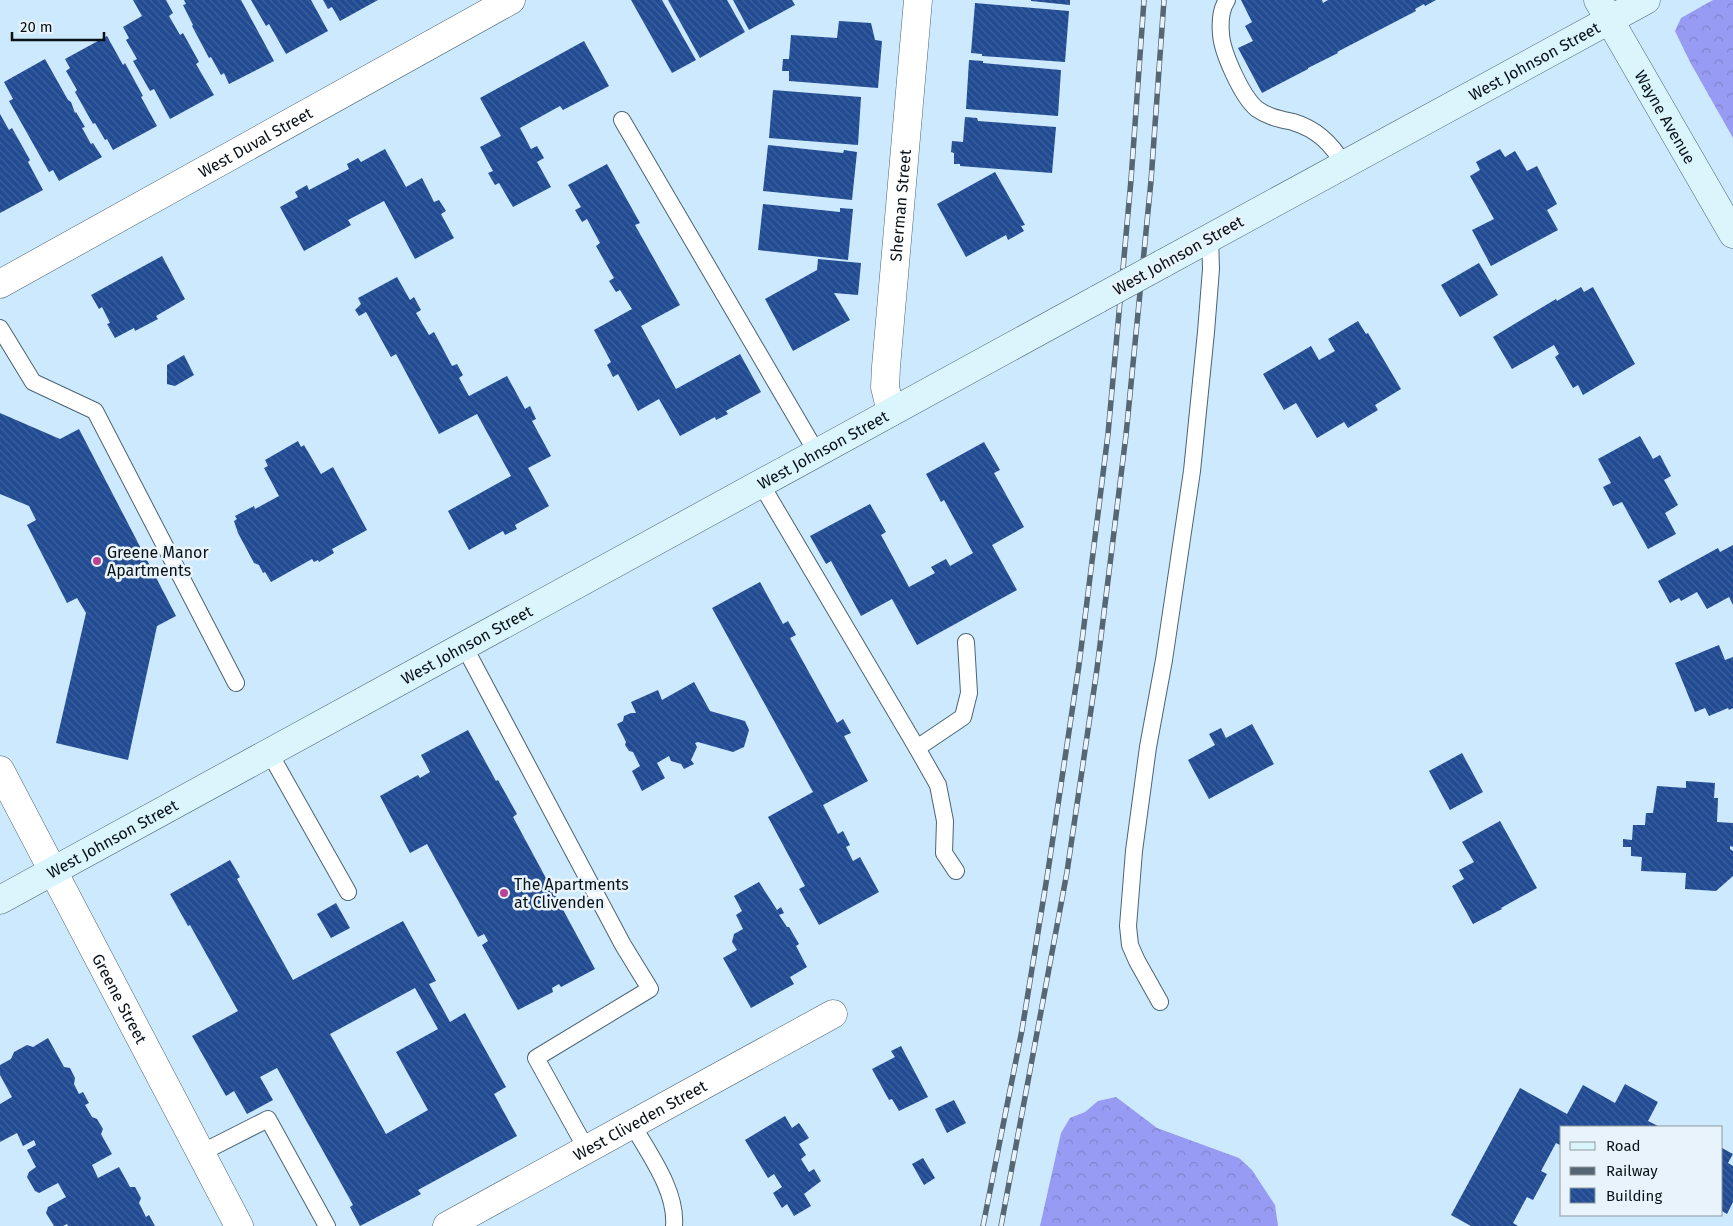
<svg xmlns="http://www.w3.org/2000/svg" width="1733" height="1226" viewBox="0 0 1733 1226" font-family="'Fira Sans',sans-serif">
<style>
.forest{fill:url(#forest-crowns)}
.building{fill:url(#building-back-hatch);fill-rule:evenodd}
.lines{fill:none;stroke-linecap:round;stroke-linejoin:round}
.lane-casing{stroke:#4c6475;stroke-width:18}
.street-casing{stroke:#4c6475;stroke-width:29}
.secondary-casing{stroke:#4c6475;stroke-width:29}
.lane{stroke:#fff;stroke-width:16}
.street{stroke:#fff;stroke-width:28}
.secondary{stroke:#dbf5fd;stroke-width:28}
.rail-casing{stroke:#566672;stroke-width:5.5}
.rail{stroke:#e8f3fb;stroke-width:4;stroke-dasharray:11;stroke-linecap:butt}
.secondary-bridge-casing{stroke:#4c6475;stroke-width:29;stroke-linecap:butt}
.secondary-bridge{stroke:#dbf5fd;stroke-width:28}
.poi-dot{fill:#bb4194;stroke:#e8f3fb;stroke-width:2}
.labels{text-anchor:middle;stroke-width:5;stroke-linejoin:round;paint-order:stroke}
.street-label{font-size:16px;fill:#081117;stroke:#e8f3fb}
.poi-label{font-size:16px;fill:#081117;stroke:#e8f3fb;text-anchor:start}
</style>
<defs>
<pattern id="forest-crowns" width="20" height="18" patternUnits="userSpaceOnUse" patternTransform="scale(1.25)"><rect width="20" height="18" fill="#979bf3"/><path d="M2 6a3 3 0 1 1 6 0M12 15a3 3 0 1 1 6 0" fill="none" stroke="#8184d0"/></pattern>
<pattern id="building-back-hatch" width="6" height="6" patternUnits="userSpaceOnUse" patternTransform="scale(1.25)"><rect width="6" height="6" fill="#214b93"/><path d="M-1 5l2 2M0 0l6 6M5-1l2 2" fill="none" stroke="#3f619b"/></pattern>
</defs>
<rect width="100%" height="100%" fill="#cde9fd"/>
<g class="forest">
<polygon points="1713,0 1733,0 1733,138 1690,62 1675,31 1681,18"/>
<polygon points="1116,1097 1157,1128 1239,1158 1252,1170 1275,1205 1278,1226 1040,1226 1061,1133 1070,1118 1085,1112 1098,1101"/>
</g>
<g class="building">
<polygon points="133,0 166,0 173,13 169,16 180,35 183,33 199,62 196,64 214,95 170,119 154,89 150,91 133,61 137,59 126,40 129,38 123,27 142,16"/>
<polygon points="184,0 241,0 274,61 229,84 224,73 221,75 211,57 209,58 192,26 193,25 183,5 186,4"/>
<polygon points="251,0 311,0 328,31 286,54 269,24 266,26"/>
<polygon points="323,0 378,0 340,21 332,7 328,9"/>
<polygon points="631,0 662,0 696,60 672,73"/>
<polygon points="668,0 727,0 745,32 700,58"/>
<polygon points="733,0 792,0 795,5 749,30"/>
<polygon points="1031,0 1070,0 1070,5 1031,1"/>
<polygon points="1241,0 1322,0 1323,3 1328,0 1436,0 1425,6 1424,4 1415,9 1416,11 1337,52 1338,53 1308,68 1308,69 1262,93 1238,48 1253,41 1245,26 1252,22"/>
<polygon points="975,3 1069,11 1065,62 982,56 982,54 971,53"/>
<polygon points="839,21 871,23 875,40 882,41 878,88 789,81 789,71 782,71 783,59 789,59 791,35 837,38"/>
<polygon points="107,36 123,65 125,63 143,96 141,97 157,126 113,150 107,139 105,140 95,123 93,124 75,92 77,90 66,71 70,68 65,59"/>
<polygon points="584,41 609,86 563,110 560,106 520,128 531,149 537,146 544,158 537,162 551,187 513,207 499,183 495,185 488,173 493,171 480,147 501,136 480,98"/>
<polygon points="45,59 68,100 71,102 75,113 76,112 85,127 82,128 91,144 93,143 102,157 59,181 53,170 49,172 9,101 13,99 4,82"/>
<polygon points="969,60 983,61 983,63 1061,70 1058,116 966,109"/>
<polygon points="773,90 861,97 858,145 769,138"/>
<polygon points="0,114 9,130 12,128 30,160 28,162 43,190 0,213"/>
<polygon points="965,117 977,118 978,121 1056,127 1052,173 960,166 960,164 954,164 954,153 951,152 952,141 963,142"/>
<polygon points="768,145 843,153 844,150 857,152 852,200 763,191"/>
<polygon points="385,149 406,187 422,178 434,202 439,200 446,211 441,214 454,238 415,259 384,201 348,220 351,225 304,251 280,207 298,197 295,192 307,185 309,190 349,169 347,164 358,158 361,162"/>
<polygon points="1500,149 1505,157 1515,151 1527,171 1537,166 1557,204 1547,210 1558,230 1491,266 1472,230 1494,219 1470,176 1480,170 1476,162"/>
<polygon points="607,164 640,223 635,225 680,305 641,326 676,389 740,354 761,392 726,411 728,414 716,420 715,417 680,436 659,399 638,411 618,374 613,377 607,365 611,362 594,330 632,309 620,290 616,292 609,281 614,278 596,246 600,243 587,219 582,222 575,210 581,207 568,185"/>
<polygon points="995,172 1025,225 1021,226 1024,231 1008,240 1006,235 966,257 937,204"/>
<polygon points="763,204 840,212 840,208 853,209 848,260 758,250"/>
<polygon points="162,256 185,299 156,316 158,319 135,331 134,328 115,338 107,324 110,323 102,307 99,309 91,295"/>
<polygon points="818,259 861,263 858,295 834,293 850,320 793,351 765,299 817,270"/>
<polygon points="1479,263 1498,295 1460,317 1441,285"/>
<polygon points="397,277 410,300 414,297 421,310 416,313 429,335 434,332 452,366 457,364 463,375 459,378 469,396 507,376 525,409 530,406 536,419 532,421 551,456 528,468 549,506 515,525 517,529 505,535 503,531 469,550 448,511 511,476 477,414 439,434 396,354 391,357 366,312 359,316 355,310 361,304 358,298"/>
<polygon points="1581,287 1584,292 1593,287 1635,364 1583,395 1578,385 1573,388 1555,357 1559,354 1554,345 1512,369 1493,337 1556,299 1557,301"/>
<polygon points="1358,321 1366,334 1368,333 1401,389 1375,405 1378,410 1348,428 1344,422 1317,438 1296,403 1284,410 1263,374 1311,346 1319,360 1335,351 1328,339"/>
<polygon points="184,355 194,375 175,386 167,384 167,365"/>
<polygon points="0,413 60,439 79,429 176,616 157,626 128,760 56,743 86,613 77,598 67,603 27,525 36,520 29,506 0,494"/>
<polygon points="1640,436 1653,459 1660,455 1671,476 1664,480 1678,505 1665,513 1676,534 1648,549 1622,502 1613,506 1603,487 1611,483 1598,459"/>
<polygon points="298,441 301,447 304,445 321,474 333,467 367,530 332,549 334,553 319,562 318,560 314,562 312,559 271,582 265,572 263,573 259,565 254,563 238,533 234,521 237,519 235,516 254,506 255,509 279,496 264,468 268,466 265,460"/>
<polygon points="984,442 1000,470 994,473 1024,527 992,545 1017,590 917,645 892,599 861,616 831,561 826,564 810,536 870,504 886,532 881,535 909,587 935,573 931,567 946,559 950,566 973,553 944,500 941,502 926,474"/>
<polygon points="1733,545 1733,605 1729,597 1707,609 1697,592 1681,601 1679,598 1670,603 1658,581 1718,548 1720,552"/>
<polygon points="760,582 783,624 788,621 796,635 790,638 837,723 843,719 851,733 844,736 868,781 823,805 838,834 843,831 850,845 846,847 853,861 860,857 879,892 819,925 799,889 805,886 768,817 813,792 712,608"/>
<polygon points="1719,645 1725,660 1733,657 1733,708 1729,710 1728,708 1709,716 1705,708 1695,712 1675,663"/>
<polygon points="694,682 710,711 745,721 749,730 744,747 733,752 698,742 695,743 697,747 691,760 694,764 684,769 681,764 671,761 669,756 657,763 665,778 642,791 632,771 640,766 633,752 629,751 625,745 626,742 617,724 623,721 624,716 631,713 636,713 631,702 658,690 662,700"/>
<polygon points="1252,724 1274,764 1209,799 1188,760 1215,745 1209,734 1221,728 1226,738"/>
<polygon points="468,730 496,781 498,780 517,814 513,817 595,969 561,987 559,984 552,988 553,992 518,1010 482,945 488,941 484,934 478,937 427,844 410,853 380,796 418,775 420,778 430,772 421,755"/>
<polygon points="1462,753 1483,792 1450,810 1429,771"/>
<polygon points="1686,781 1715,783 1714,798 1718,798 1717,822 1733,823 1733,847 1730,846 1730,849 1733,851 1733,876 1716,891 1685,889 1686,873 1641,871 1642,857 1631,856 1631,847 1623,847 1623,839 1632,840 1633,825 1645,825 1646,813 1653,813 1657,786 1686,788"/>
<polygon points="1500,821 1537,888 1501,908 1502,909 1473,924 1452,886 1464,879 1459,870 1474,862 1462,842"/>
<path d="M230,860L240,877L237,879L293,980L403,921L436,981L429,984L450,1022L465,1013L506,1087L494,1094L517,1136L418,1190L421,1194L360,1226L350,1207L353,1205L277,1068L260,1077L273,1100L247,1114L234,1091L226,1096L192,1036L238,1011L190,925L188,926L170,894ZM415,988L438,1029L396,1052L428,1110L386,1134L330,1034Z"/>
<polygon points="759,882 777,910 781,907 784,913 779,915 787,927 789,927 799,944 796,946 807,967 790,977 794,984 751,1008 723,958 737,950 732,942 734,934 743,929 736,915 742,911 734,896"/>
<polygon points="336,903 350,928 331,938 317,914"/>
<polygon points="48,1038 64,1067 70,1068 75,1078 74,1084 79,1094 83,1092 89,1103 85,1105 92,1117 97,1119 103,1129 101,1134 112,1154 92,1165 98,1178 119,1167 130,1187 135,1187 141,1198 139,1203 146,1217 149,1215 155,1226 68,1226 67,1224 63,1226 54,1226 46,1213 48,1207 66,1197 58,1183 39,1193 35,1191 27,1177 29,1172 36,1167 27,1150 36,1145 34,1140 23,1146 17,1133 0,1142 0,1104 12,1097 0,1075 0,1065 11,1059 14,1052 27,1045 33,1047"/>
<polygon points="901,1046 928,1097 899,1111 892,1099 889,1100 872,1069 895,1057 891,1051"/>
<polygon points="1625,1084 1658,1102 1648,1121 1660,1127 1562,1127 1562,1146 1556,1143 1541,1171 1547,1174 1533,1200 1527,1197 1513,1223 1518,1226 1471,1226 1451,1215 1520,1088 1567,1114 1583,1085 1615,1103"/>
<polygon points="954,1100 966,1123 947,1133 935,1109"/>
<polygon points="785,1116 792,1128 799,1123 809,1138 799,1144 806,1155 801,1159 809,1172 814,1169 821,1181 804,1194 811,1206 794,1216 787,1204 782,1208 773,1193 782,1187 774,1174 768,1178 745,1140"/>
<polygon points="1722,1148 1733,1154 1728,1163 1733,1166 1733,1202 1727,1214 1722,1211"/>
<polygon points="923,1158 935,1178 924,1185 912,1164"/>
</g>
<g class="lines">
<g class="lane-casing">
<g id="lane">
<path d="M1227,0C1221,9 1220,23 1221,34C1222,52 1242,97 1257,109C1268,117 1280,119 1293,122C1317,129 1332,144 1344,165"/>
<polyline points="622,120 817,453"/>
<polyline points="0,328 33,382 95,411 236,683"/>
<polyline points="761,484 917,748 963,717 969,693 966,642"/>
<polyline points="464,646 623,945 650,989 536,1058 587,1150"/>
<polyline points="917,748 938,785 945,821 944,853 956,871"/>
<polyline points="269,752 348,892"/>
<polyline points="1160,1002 1137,961 1130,945 1128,926 1134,851 1148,747 1164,660 1192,471 1206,332 1211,269 1210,237"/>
<path d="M632,1124C649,1154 677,1191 674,1226"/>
<polyline points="201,1153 268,1119 327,1226"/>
</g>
</g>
<g class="street-casing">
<g id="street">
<path id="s1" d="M0,284L511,0"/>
<path id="s2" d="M891,412L885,387L886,367L918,0"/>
<path id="s3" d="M0,770L239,1226"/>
<path id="s4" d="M447,1226L833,1014"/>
</g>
</g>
<g class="secondary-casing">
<g id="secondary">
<path id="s5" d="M1598,0L1733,234"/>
<path id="s6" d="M1162,264L1646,0"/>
<path id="s7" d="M0,900L1098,299"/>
</g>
</g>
<use href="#lane" class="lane"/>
<use href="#street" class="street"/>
<use href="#secondary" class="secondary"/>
<g class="rail-casing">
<g id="rail">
<polyline points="983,1226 1022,1030 1048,871 1079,665 1108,434 1131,180 1144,0"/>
<polyline points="1001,1226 1067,872 1097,669 1126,435 1151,181 1164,0"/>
</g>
</g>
<use href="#rail" class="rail"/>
<g class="secondary-bridge-casing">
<polyline id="secondary-bridge" points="1098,299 1162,264"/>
</g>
<use href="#secondary-bridge" class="secondary-bridge"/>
</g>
<g class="poi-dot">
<circle cx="97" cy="561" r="5"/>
<circle cx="504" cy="893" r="5"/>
</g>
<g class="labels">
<g class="street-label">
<text dy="6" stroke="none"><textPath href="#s6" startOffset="424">West Johnson Street</textPath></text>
<text dy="6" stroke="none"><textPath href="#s5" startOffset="135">Wayne Avenue</textPath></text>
<text dy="6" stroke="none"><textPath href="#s1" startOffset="292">West Duval Street</textPath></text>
<text dy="6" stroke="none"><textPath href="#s2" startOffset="208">Sherman Street</textPath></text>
<text transform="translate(1178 255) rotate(-29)" y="6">West Johnson Street</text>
<text dy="6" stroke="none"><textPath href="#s7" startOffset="938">West Johnson Street</textPath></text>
<text dy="6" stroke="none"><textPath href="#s7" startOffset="532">West Johnson Street</textPath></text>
<text dy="6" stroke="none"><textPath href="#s7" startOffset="128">West Johnson Street</textPath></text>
<text dy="6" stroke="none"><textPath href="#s3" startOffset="258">Greene Street</textPath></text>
<text dy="6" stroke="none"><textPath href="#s4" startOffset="220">West Cliveden Street</textPath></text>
</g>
<g class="poi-label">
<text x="107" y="558">Greene Manor<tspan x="107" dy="18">Apartments</tspan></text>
<text x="514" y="890">The Apartments<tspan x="514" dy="18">at Clivenden</tspan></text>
</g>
</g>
<rect x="1560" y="1126" width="162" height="90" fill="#e8f3fb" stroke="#8e99a0"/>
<rect x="1570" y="1142" width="25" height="8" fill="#dbf5fd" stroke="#8e99a0"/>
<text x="1606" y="1151" font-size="15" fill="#081117">Road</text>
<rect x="1570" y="1167" width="25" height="8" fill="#566672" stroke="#8e99a0"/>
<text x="1606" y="1176" font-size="15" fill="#081117">Railway</text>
<rect x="1570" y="1188" width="25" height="15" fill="url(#building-back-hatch)" stroke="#8e99a0"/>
<text x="1606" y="1201" font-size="15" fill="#081117">Building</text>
<path d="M12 32v8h92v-8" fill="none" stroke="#081117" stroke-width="2.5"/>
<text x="20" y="32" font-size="15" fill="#081117" stroke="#e8f3fb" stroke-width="4" paint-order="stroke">20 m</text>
</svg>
